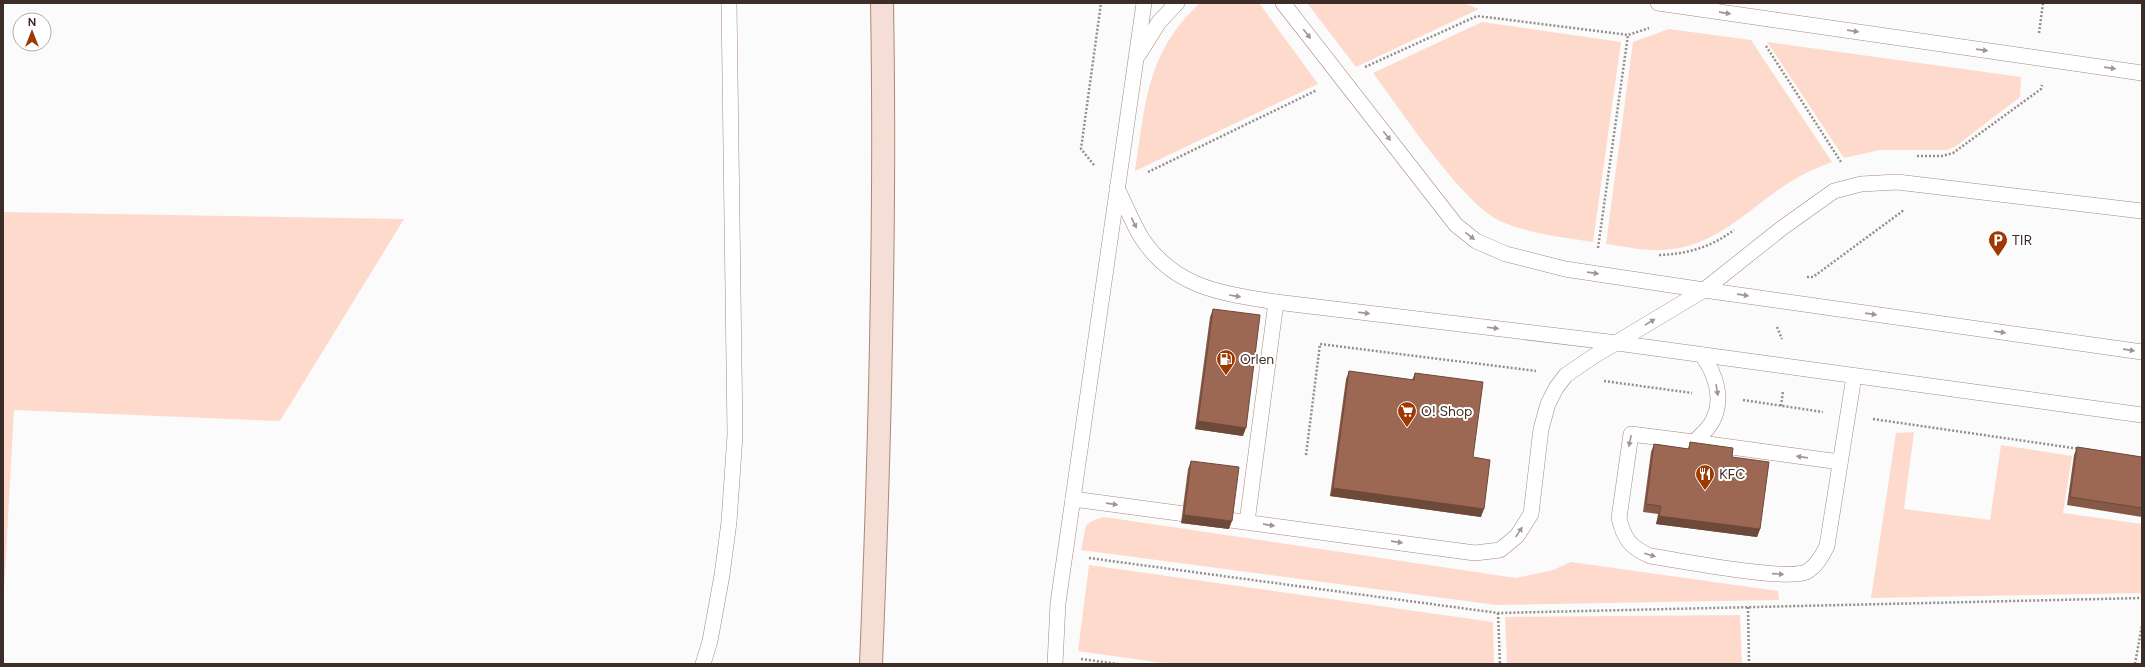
<svg xmlns="http://www.w3.org/2000/svg" width="2145" height="667" viewBox="0 0 2145 667" font-family="Figtree,sans-serif">
<style>
.green{fill:#fedacc}
.lines{fill:none;stroke-linecap:round;stroke-linejoin:round}
.lane-casing{stroke:#ab8779;stroke-width:16}
.secondary-casing{stroke:#ab8779;stroke-width:24}
.path{stroke:#958d8b;stroke-width:2.5;stroke-dasharray:2 2;stroke-linecap:butt}
.lane{stroke:#fff;stroke-width:15}
.secondary{stroke:#f5ded5;stroke-width:22}
.wall{fill:#865947}
.shaded-wall{fill:#6d493a}
.building{fill:#9c6853;stroke:#6d493a}
.oneway{fill:#9e9694}
.labels{text-anchor:middle;stroke-width:4;stroke-linejoin:round;paint-order:stroke}
.poi-label{font-size:14px;fill:#3c2d28;stroke:#fff;text-anchor:start}
</style>
<rect width="100%" height="100%" fill="#fbfbfb"/>
<g class="green">
<path d="M1200,3H1259L1318,84L1135,171C1146,103 1146,53 1200,3Z"/>
<polygon points="1307,3 1464,3 1479,9 1356,67"/>
<path d="M1482,22L1621,42L1593,242C1562,237 1531,234 1502,222C1462,204 1401,110 1373,73Z"/>
<path d="M1669,29L1751,40L1832,162C1822,166 1811,170 1802,175C1753,201 1724,246 1664,250C1644,251 1626,247 1606,244L1633,42Z"/>
<polygon points="1767,42 2021,77 2020,97 1956,146 1947,150 1880,150 1844,158"/>
<polygon points="3,212 404,219 280,421 14,410 3,608"/>
<polygon points="1914,432 1904,509 1990,520 2001,445 2072,456 2063,513 2142,524 2142,593 1871,598 1896,433"/>
<polygon points="1104,517 1516,578 1553,570 1571,562 1778,591 1779,600 1496,605 1081,550 1086,525 1094,520"/>
<polygon points="1089,565 1493,622 1494,664 1170,664 1078,651"/>
<polygon points="1740,615 1742,664 1507,664 1505,617"/>
</g>
<g class="lines">
<g class="lane-casing">
<g id="lane">
<polyline points="1283,3 1456,225 1476,241 1506,254 1565,269 1704,290 1782,228 1834,191 1861,184 1897,182 2142,211"/>
<polyline points="1658,3 2142,73"/>
<polyline points="1139,54 1159,22 1177,3"/>
<path d="M1117,188C1125,204 1132,222 1141,237C1174,288 1221,293 1276,302L1617,343L2142,415"/>
<path d="M1702,355C1715,373 1724,398 1713,420C1709,429 1701,435 1694,442L1631,434L1619,518C1624,539 1630,547 1650,556C1679,560 1784,581 1806,572C1816,567 1822,556 1827,546L1854,376"/>
<polyline points="1694,442 1840,462"/>
<polyline points="1073,499 1475,553 1500,550 1517,536 1531,514 1541,429 1548,404 1556,388 1566,375 1594,356 1704,290 2142,352"/>
<polyline points="1247,522 1276,302"/>
<polyline points="703,664 710,641 722,575 729,522 735,435 729,3"/>
<polyline points="1055,664 1058,603 1144,3"/>
</g>
</g>
<g class="secondary-casing">
<path id="secondary" d="M871,664C880,444 886,223 882,3"/>
</g>
<g class="path">
<polyline points="2039,33 2043,3"/>
<polyline points="1766,46 1841,162"/>
<polyline points="1365,67 1477,16 1628,35 1649,28"/>
<polyline points="1917,156 1942,156 1953,153 2041,89 2042,85"/>
<polyline points="1094,165 1081,149 1101,3"/>
<polyline points="1148,172 1317,90"/>
<polyline points="1598,248 1628,35"/>
<path d="M1659,255C1688,254 1711,247 1734,230"/>
<polyline points="1807,277 1813,277 1904,210"/>
<polyline points="1777,327 1782,339"/>
<polyline points="1604,381 1692,393"/>
<polyline points="1743,400 1823,412"/>
<polyline points="1781,406 1783,391"/>
<polyline points="1873,419 2080,449"/>
<polyline points="1306,455 1320,344 1536,371"/>
<polyline points="1089,558 1498,613 2142,598"/>
<polyline points="1748,607 1749,664"/>
<polyline points="1498,613 1500,664"/>
<polyline points="1081,659 1118,664"/>
<polyline points="2135,664 2142,625"/>
</g>
<use href="#lane" class="lane"/>
<use href="#secondary" class="secondary"/>
</g>
<g class="wall">
<polygon points="1213,309 1243,436 1195,429 1210,317"/>
<polygon points="1349,371 1412,380 1415,373 1473,457 1481,517 1330,496 1346,379"/>
<polygon points="1690,442 1732,457 1760,529 1757,537 1656,524 1658,514 1643,512 1651,452 1654,444 1688,449"/>
<polygon points="2077,447 2142,457 2142,517 2067,505 2074,455"/>
<polygon points="1191,461 1229,529 1181,523 1188,469"/>
</g>
<g class="shaded-wall">
<polygon points="1198,421 1246,428 1243,436 1195,429"/>
<polygon points="1333,488 1484,509 1481,517 1330,496"/>
<polygon points="1184,515 1232,521 1229,529 1181,523"/>
<polygon points="1659,516 1760,529 1757,537 1656,524"/>
</g>
<g class="building">
<polygon points="1213,309 1260,315 1246,428 1198,421"/>
<polygon points="1349,371 1414,380 1415,373 1483,382 1473,457 1490,460 1484,509 1333,488"/>
<polygon points="1690,442 1733,448 1732,457 1769,462 1760,529 1659,516 1661,506 1646,504 1654,444 1689,449"/>
<polygon points="2077,447 2142,457 2142,508 2070,497"/>
<polygon points="1191,461 1239,467 1232,521 1184,515"/>
</g>
<defs><path id="oneway-solid" d="M-6-.8H1V-3.2L6.5 0L1 3.2V.8H-6Z"/></defs>
<g class="oneway">
<use href="#oneway-solid" transform="translate(1725 13) rotate(8)"/>
<use href="#oneway-solid" transform="translate(1853 31) rotate(8)"/>
<use href="#oneway-solid" transform="translate(1307 34) rotate(52)"/>
<use href="#oneway-solid" transform="translate(1982 50) rotate(8)"/>
<use href="#oneway-solid" transform="translate(2110 68) rotate(8)"/>
<use href="#oneway-solid" transform="translate(1387 136) rotate(52)"/>
<use href="#oneway-solid" transform="translate(1134 223) rotate(64)"/>
<use href="#oneway-solid" transform="translate(1470 236) rotate(38)"/>
<use href="#oneway-solid" transform="translate(1593 273) rotate(8)"/>
<use href="#oneway-solid" transform="translate(1743 295) rotate(8)"/>
<use href="#oneway-solid" transform="translate(1235 296) rotate(9)"/>
<use href="#oneway-solid" transform="translate(1364 313) rotate(7)"/>
<use href="#oneway-solid" transform="translate(1871 314) rotate(8)"/>
<use href="#oneway-solid" transform="translate(1650 322) rotate(-31)"/>
<use href="#oneway-solid" transform="translate(1493 328) rotate(7)"/>
<use href="#oneway-solid" transform="translate(2000 332) rotate(8)"/>
<use href="#oneway-solid" transform="translate(2129 350) rotate(8)"/>
<use href="#oneway-solid" transform="translate(1717 390) rotate(81)"/>
<use href="#oneway-solid" transform="translate(1630 441) rotate(101)"/>
<use href="#oneway-solid" transform="translate(1802 457) rotate(-172)"/>
<use href="#oneway-solid" transform="translate(1112 504) rotate(8)"/>
<use href="#oneway-solid" transform="translate(1269 525) rotate(8)"/>
<use href="#oneway-solid" transform="translate(1519 532) rotate(-56)"/>
<use href="#oneway-solid" transform="translate(1397 542) rotate(8)"/>
<use href="#oneway-solid" transform="translate(1650 555) rotate(16)"/>
<use href="#oneway-solid" transform="translate(1778 574) rotate(4)"/>
</g>
<defs>
<g id="parking-pin" transform="scale(1)"><path d="M0 17L-7.5 6A9.5 9.5 0 1 1 7.5 6Z" fill="#9d3902" stroke="#fff"/><path d="M-3.5-5.5H1a3.5 3.5 0 0 1 0 7H-1V5.5H-3.5ZM-1-3.4V-.6H.8a1.4 1.4 0 0 0 0-2.8Z" fill="#fff"/></g>
<g id="fuel-pin" transform="scale(1)"><path d="M0 17L-7.5 6A9.5 9.5 0 1 1 7.5 6Z" fill="#9d3902" stroke="#fff"/><path d="M-5.5-6h7V0h2V4h1.3V-2.5L3-4.5l.8-.8L6-3V5H2.5V1h-1V6h-7ZM-4.2-4.7v3.2H.2V-4.7Z" fill="#fff"/></g>
<g id="supermarket-pin" transform="scale(1)"><path d="M0 17L-7.5 6A9.5 9.5 0 1 1 7.5 6Z" fill="#9d3902" stroke="#fff"/><path d="M-6-5.5h2.5l.6 2H6L4.5 2H-2.5L-4.4-4H-6ZM-1.5 3.2a1.3 1.3 0 1 0 .1 0ZM3 3.2a1.3 1.3 0 1 0 .1 0Z" fill="#fff"/></g>
<g id="restaurant-pin" transform="scale(1)"><path d="M0 17L-7.5 6A9.5 9.5 0 1 1 7.5 6Z" fill="#9d3902" stroke="#fff"/><path d="M-5-6h1v4h1v-4h1v4h1v-4h1v5L-1.5 .5V6h-2V.5L-5-1ZM5-6V6H3V1.5H1.5Q1.5-4 5-6Z" fill="#fff"/></g>
</defs>
<g fill-rule="evenodd">
<use href="#parking-pin" x="1998" y="240"/>
<use href="#fuel-pin" x="1226" y="359"/>
<use href="#supermarket-pin" x="1407" y="411"/>
<use href="#restaurant-pin" x="1705" y="474"/>
</g>
<g class="labels">
<g class="poi-label">
<text x="2012" y="245">TIR</text>
<text x="1240" y="364">Orlen</text>
<text x="1421" y="416">O! Shop</text>
<text x="1719" y="479">KFC</text>
</g>
</g>
<rect width="2145" height="667" fill="none" stroke="#3c2d28" stroke-width="8"/>
<g transform="translate(32 32)"><circle r="19" fill="#ffffff" stroke="#b1aba9"/>
<path d="M0-3L7 15L0 10L-7 15Z" fill="#9d3902"/>
<text y="-6" font-size="11" font-weight="bold" text-anchor="middle" fill="#3c2d28">N</text>
</g>
</svg>
